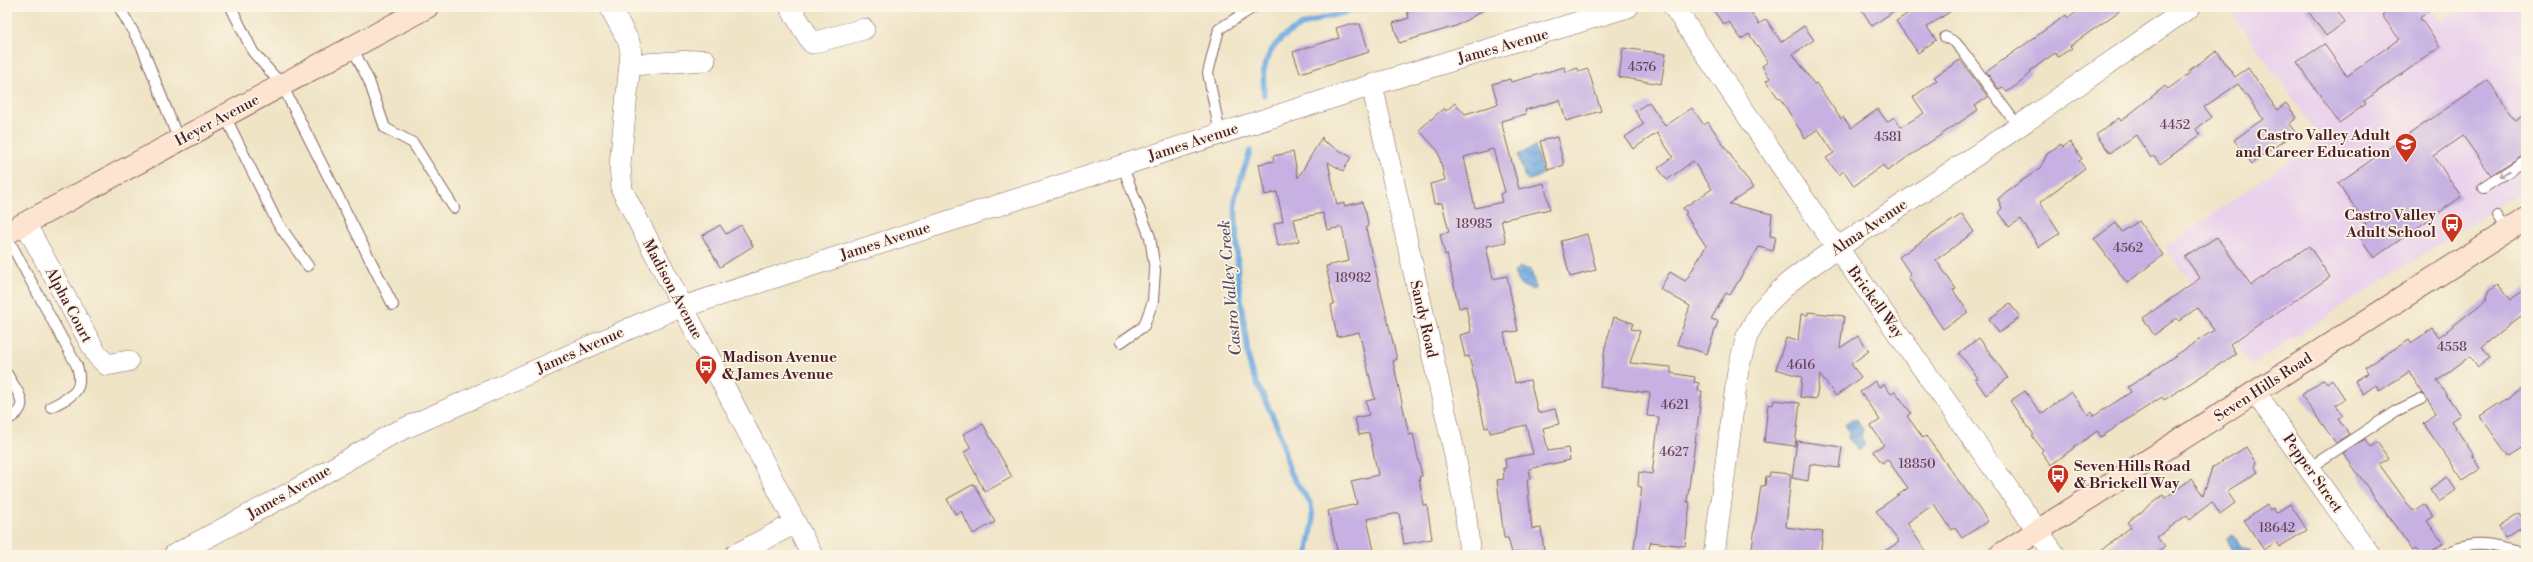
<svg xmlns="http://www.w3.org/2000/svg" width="2533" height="562" viewBox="0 0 2533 562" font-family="'Libre Bodoni',serif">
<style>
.built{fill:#ead1ec}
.water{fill:url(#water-waves);stroke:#5c6486}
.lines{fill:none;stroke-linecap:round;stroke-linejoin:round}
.stream{stroke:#6faae0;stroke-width:5.5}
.building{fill:#c6b1e2;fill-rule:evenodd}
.lane-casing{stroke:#846461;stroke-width:12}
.street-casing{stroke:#846461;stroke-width:22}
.secondary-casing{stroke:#846461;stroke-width:24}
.lane{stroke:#fff;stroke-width:10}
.street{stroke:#fff;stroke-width:21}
.secondary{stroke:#fde4d1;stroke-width:22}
.oneway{stroke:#ae9aa0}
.labels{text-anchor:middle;stroke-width:3.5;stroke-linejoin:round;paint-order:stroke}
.number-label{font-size:13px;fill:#694459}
.street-label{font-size:15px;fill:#4a1f2b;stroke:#fcf5e5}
.poi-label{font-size:15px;font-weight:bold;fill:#4a1f2b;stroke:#fcf5e5;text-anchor:end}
.water-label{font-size:16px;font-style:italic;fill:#57506a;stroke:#fcf5e5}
</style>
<defs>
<pattern id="water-waves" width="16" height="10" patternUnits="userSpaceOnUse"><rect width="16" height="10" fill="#6faae0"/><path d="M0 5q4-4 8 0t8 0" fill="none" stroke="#5d8ab6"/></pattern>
</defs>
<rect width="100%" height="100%" fill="#fcf5e5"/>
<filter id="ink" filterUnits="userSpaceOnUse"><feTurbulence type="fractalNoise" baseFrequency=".025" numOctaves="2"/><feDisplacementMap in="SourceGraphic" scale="8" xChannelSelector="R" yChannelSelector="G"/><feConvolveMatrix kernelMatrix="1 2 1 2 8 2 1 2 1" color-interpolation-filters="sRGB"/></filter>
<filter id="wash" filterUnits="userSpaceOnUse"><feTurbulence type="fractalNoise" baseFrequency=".012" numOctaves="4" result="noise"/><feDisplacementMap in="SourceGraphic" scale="16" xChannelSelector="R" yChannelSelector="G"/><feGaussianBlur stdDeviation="0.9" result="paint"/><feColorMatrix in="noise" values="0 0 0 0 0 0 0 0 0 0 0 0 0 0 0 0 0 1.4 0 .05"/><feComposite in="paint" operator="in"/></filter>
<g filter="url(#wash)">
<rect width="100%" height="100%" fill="#efe4c6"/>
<polygon class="built" points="2228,7 2431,7 2442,22 2463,7 2526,7 2526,188 2251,365 2165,247 2321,139"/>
<g class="water">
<polygon points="1535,146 1542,173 1539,177 1529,180 1525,178 1518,155"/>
<polygon points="1519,267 1531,270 1536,289 1532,290 1520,285 1514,273"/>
<polygon points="1852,419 1857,419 1863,430 1861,436 1865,444 1860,450 1848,439 1849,433 1845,424"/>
<path d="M2231,534C2238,537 2237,543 2242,547C2246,549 2248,548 2251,552L2248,555H2235L2227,539Z"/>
</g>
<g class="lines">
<g class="stream">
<path d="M1264,95C1264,85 1262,75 1265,65C1277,21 1334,16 1370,7"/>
<polyline points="1250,151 1235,197 1238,278 1250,368 1278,428 1290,473 1311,504 1313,523 1307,555"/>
</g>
</g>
<g id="blocks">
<g class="building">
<polygon points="1422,7 1489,7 1456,26 1399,43 1393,23 1409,18 1407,11"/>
<polygon points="1711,7 1752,7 1749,9 1759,24 1766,19 1781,42 1804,26 1814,40 1793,54 1814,84 1816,83 1841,119 1843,117 1851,128 1878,109 1887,122 1894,117 1901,127 1924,113 1913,97 1937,80 1934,77 1960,60 1988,97 1975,106 1978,110 1887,171 1883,165 1854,186 1844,171 1839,175 1826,158 1834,153 1818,129 1805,138 1780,98 1779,99 1766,81 1770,78 1762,66 1768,62 1749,34 1741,39 1729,22 1724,25"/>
<polygon points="1860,7 1900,7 1872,26"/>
<polygon points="1918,7 1957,7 1927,27 1936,40 1918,53 1896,21"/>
<polygon points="2084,7 2125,7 2070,46 2072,48 2058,57 2055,53 2030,71 2031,73 2021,82 2007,92 2003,87 1999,89 1986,72 2066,15 2068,18"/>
<polygon points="2305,7 2335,7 2345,22 2326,36"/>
<polygon points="2393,7 2433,7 2420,18 2440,47 2364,101 2366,104 2339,123 2297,62 2324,44 2347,76 2399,39 2382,15"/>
<polygon points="1349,24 1360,24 1369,52 1300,73 1293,52 1339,38 1336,28"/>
<polygon points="1623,48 1666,54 1661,84 1619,77"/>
<polygon points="2217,51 2235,77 2248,68 2277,110 2286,103 2297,118 2289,124 2295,132 2252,164 2234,140 2263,119 2238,84 2204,107 2212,117 2196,129 2200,135 2160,164 2154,156 2151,158 2136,135 2110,153 2096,135 2119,118 2121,121 2165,86 2168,89 2190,73 2188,71"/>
<path d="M1564,67L1566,72L1578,68L1579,72L1588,69L1601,111L1566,121L1560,100L1525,110L1526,114L1501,121L1519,189L1544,183L1550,209L1501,220L1506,242L1486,246L1493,279L1507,276L1518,331L1504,333L1515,383L1530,380L1538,413L1555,409L1559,424L1543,428L1548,451L1568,448L1570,460L1529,469L1531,479H1527L1528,490L1532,529L1541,528L1544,550L1512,553L1508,538H1504L1497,480L1504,479L1503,468H1506L1505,459L1533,454L1526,425L1490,433L1489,427L1485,428L1469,356L1465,357L1460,335L1471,332L1466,306L1459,308L1447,254L1445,255L1440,234L1449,232L1442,203L1434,204L1430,184L1445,180L1438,151L1419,130L1444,108L1446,111L1455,103L1465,114L1498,104L1492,84L1510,79L1511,82L1533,76ZM1493,149L1505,192L1500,194L1502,202L1475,208L1464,157Z"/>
<polygon points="2488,80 2516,121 2526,113 2526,153 2491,175 2463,136 2434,156 2461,197 2374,258 2356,231 2366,224 2338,183"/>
<polygon points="1649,102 1665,126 1692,108 1704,125 1708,122 1753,188 1729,204 1772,214 1770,236 1776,237 1773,251 1759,247 1730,295 1726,293 1711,319 1718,321 1707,354 1677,344 1690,306 1660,289 1670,272 1685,281 1687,279 1706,246 1685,214 1687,213 1683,208 1712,189 1693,161 1667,180 1658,168 1673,157 1657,133 1633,149 1625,137 1644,124 1635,111"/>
<polygon points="1322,137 1323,141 1351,157 1343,171 1328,162 1337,205 1344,203 1344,206 1362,202 1366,213 1368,225 1366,228 1372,256 1397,359 1393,361 1409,435 1413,434 1422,476 1419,477 1423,505 1427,505 1432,539 1404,544 1399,513 1367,519 1375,555 1338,555 1328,511 1357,504 1351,481 1378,475 1369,433 1359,435 1355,418 1369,415 1366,401 1375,399 1359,332 1337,337 1331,305 1334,304 1326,266 1349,261 1342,227 1327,230 1323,213 1294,219 1299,241 1278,246 1274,224 1283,221 1277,192 1265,195 1259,164 1274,161 1273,156 1293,152 1298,178"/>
<polygon points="1557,137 1564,165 1548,170 1540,141"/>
<polygon points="2070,142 2082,159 2079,161 2085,168 2040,202 2060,233 2039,247 2021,219 2009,227 1999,212 2002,208 1998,199 2007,191 2041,168 2047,153 2061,144 2063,147"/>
<polygon points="1962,214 1974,232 1936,260 1956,289 1953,290 1968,312 1943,329 1908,277 1911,275 1899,257"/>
<polygon points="2139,221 2163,255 2127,283 2094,239 2116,223 2122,232"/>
<polygon points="720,225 726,234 741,225 753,246 720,267 702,236"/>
<polygon points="1587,234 1596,270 1570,277 1561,241"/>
<polygon points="2217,237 2251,285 2309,246 2330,277 2230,344 2236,354 2164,400 2162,397 2101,437 2097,431 2051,465 2041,452 2043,450 2032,436 2034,435 2010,401 2025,391 2041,414 2071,392 2088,415 2092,412 2094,416 2131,392 2128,387 2214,330 2197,308 2179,321 2177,318 2154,335 2143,318 2200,278 2185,257"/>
<polygon points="2498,284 2510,300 2526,289 2526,312 2482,347 2490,358 2478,367 2470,356 2437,381 2460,415 2451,421 2473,454 2472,455 2480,469 2463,480 2423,423 2436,413 2409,372 2379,391 2376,385 2363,394 2355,381 2368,373 2365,367 2409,340 2411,343 2433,328 2439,337 2486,300 2490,290"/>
<polygon points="2010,304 2020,317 1999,333 1989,319"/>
<polygon points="1808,312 1844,316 1840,348 1858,336 1869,351 1851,364 1861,377 1836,396 1820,375 1816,399 1800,397 1802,377 1776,369 1786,338 1798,341 1801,314 1808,315"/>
<polygon points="1614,317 1633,323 1631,329 1640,331 1630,363 1671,367 1671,373 1695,377 1694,382 1699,383 1698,391 1702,391 1687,502 1690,502 1685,546 1651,542 1647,555 1633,555 1642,487 1638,486 1639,472 1652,474 1659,417 1647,416 1650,393 1600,387 1605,347"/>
<polygon points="1979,338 2008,378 1986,395 1975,379 1978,378 1959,353"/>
<polygon points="2324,379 2327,383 2332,379 2345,399 2336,405 2343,415 2338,419 2349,434 2336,443 2301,395"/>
<polygon points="1875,381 1879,387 1884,384 1891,394 1895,391 1911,413 1907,416 1923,438 1926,436 1988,521 1962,538 1955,528 1952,530 1934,504 1907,523 1928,555 1879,555 1899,542 1876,511 1908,488 1887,459 1882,463 1873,451 1884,445 1871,426 1880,420 1860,392"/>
<polygon points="2526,386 2526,446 2509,457 2480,416"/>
<polygon points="1774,400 1800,403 1795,446 1764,442 1768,404 1773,405"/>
<polygon points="983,424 1012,477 985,492 964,452 971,448 963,434"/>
<polygon points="2365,439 2371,447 2377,442 2388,458 2379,464 2413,511 2424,504 2433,517 2427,521 2443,543 2427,555 2421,555 2416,549 2413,551 2343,453"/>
<polygon points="1797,441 1842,447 1839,468 1810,464 1808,481 1792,478"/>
<polygon points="2246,447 2256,463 2254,466 2258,472 2227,491 2235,503 2220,514 2212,502 2190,519 2187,515 2157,537 2165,547 2154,555 2095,555 2131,527 2127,522 2163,495 2165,498 2191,479 2203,495 2212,468"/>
<polygon points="1770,472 1791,474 1786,527 1823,532 1820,555 1751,555 1761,486 1765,486 1766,476 1769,477"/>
<polygon points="2447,477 2456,490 2439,502 2430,489"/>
<polygon points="974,484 995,522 973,534 961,511 955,514 947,499"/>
<polygon points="2290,504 2307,530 2279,547 2276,542 2264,550 2244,520 2267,505 2270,510 2273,508 2276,513"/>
<polygon points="2519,513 2526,525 2506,538 2499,526"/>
</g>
</g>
</g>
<g filter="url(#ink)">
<use href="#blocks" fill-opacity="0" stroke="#846461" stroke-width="1"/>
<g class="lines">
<g class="lane-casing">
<g id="lane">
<polyline points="119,7 142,47 179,141"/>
<polyline points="231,7 253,52 282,85 393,305"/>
<polyline points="1945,37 1955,42 1961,49 2018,126"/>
<polyline points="352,47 369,81 385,128 413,143 454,208"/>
<polyline points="225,116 277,222 308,266"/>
<polyline points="1220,134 1208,73 1219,29 1254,7"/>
<polyline points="2483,188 2526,160"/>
<polyline points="2497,216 2507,231"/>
<path d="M7,237L77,366C85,393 71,396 51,407"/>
<polyline points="1121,342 1144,326 1153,301 1155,270 1150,237 1122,165"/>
<path d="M7,374C18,394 33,406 7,420"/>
<polyline points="2309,468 2396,411 2421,399"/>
<path d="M2444,555C2477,537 2492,547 2526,553"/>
</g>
</g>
<g class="street-casing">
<g id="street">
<polyline points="610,7 629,42 631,53 620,165 622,190 812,555"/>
<polyline points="790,7 812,43 864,29"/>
<polyline points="1674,7 1824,229 2055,555"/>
<polyline points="631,65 705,60"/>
<polyline points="1372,85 1454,451 1465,508 1470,555"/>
<polyline points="25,223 97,355 107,365 128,361"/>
<polyline points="2255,392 2370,555"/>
<polyline points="174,555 290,493 392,434 667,312 1372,85 1628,7"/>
<polyline points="735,555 795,523"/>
<polyline points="1714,555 1738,370 1747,336 1761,310 1788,283 1809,267 1993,144 2190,7"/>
</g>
</g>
<g class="secondary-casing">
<g id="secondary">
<polyline points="7,233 427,7"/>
<polyline points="2000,555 2526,219"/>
</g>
</g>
<use href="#lane" class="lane"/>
<use href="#street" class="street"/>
<use href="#secondary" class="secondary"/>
</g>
<defs><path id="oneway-shaft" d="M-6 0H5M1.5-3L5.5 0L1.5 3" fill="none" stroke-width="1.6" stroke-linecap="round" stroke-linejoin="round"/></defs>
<use class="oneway" href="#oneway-shaft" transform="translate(2504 174) rotate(147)"/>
</g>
<defs>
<g id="school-pin" transform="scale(1.15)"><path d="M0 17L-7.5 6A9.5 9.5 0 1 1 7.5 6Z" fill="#c8321e" stroke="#fcf5e5"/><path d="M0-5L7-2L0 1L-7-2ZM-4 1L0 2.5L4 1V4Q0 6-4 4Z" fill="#fff"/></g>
<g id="bus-pin" transform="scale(1.15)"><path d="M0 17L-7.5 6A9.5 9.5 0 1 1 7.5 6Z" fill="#c8321e" stroke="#fcf5e5"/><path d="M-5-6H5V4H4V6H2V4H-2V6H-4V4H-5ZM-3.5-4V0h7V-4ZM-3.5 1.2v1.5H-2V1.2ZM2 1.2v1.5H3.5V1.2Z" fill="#fff"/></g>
</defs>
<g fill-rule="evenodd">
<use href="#school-pin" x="2406" y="144"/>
<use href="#bus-pin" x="2452" y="224"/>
<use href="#bus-pin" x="706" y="366"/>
<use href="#bus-pin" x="2058" y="475"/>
</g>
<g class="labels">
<g class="number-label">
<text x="1642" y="71">4576</text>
<text x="2175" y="129">4452</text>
<text x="1888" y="141">4581</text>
<text x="1474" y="228">18985</text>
<text x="2128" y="252">4562</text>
<text x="1353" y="282">18982</text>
<text x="2452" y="351">4558</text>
<text x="1801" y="369">4616</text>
<text x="1675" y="409">4621</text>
<text x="1674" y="456">4627</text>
<text x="1917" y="468">18850</text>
<text x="2277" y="532">18642</text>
</g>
<g class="street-label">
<text transform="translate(1503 46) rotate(-16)" y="5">James Avenue</text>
<text transform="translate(217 120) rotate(-28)" y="5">Heyer Avenue</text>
<text transform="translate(1193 142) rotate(-18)" y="5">James Avenue</text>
<text transform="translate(1869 227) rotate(-34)" y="5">Alma Avenue</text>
<text transform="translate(885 241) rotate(-18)" y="5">James Avenue</text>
<text transform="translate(673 289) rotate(62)" y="5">Madison Avenue</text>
<text transform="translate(1876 302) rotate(54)" y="5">Brickell Way</text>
<text transform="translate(69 305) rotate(62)" y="5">Alpha Court</text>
<text transform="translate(1424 319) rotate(77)" y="5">Sandy Road</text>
<text transform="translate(580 350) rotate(-24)" y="5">James Avenue</text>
<text transform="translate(2263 387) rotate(-33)" y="5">Seven Hills Road</text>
<text transform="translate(2313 473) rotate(55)" y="5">Pepper Street</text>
<text transform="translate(289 492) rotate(-30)" y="5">James Avenue</text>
</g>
<g class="poi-label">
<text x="2390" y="140">Castro Valley Adult<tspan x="2390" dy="17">and Career Education</tspan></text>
<text x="2436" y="220">Castro Valley<tspan x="2436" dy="17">Adult School</tspan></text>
<text x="722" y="362" text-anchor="start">Madison Avenue<tspan x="722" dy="17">&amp; James Avenue</tspan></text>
<text x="2074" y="471" text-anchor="start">Seven Hills Road<tspan x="2074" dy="17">&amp; Brickell Way</tspan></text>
</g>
<g class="water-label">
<text transform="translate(1229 288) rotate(-95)" y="6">Castro Valley Creek</text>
</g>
</g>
<rect width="2533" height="562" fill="none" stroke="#fcf5e5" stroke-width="24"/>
</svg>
